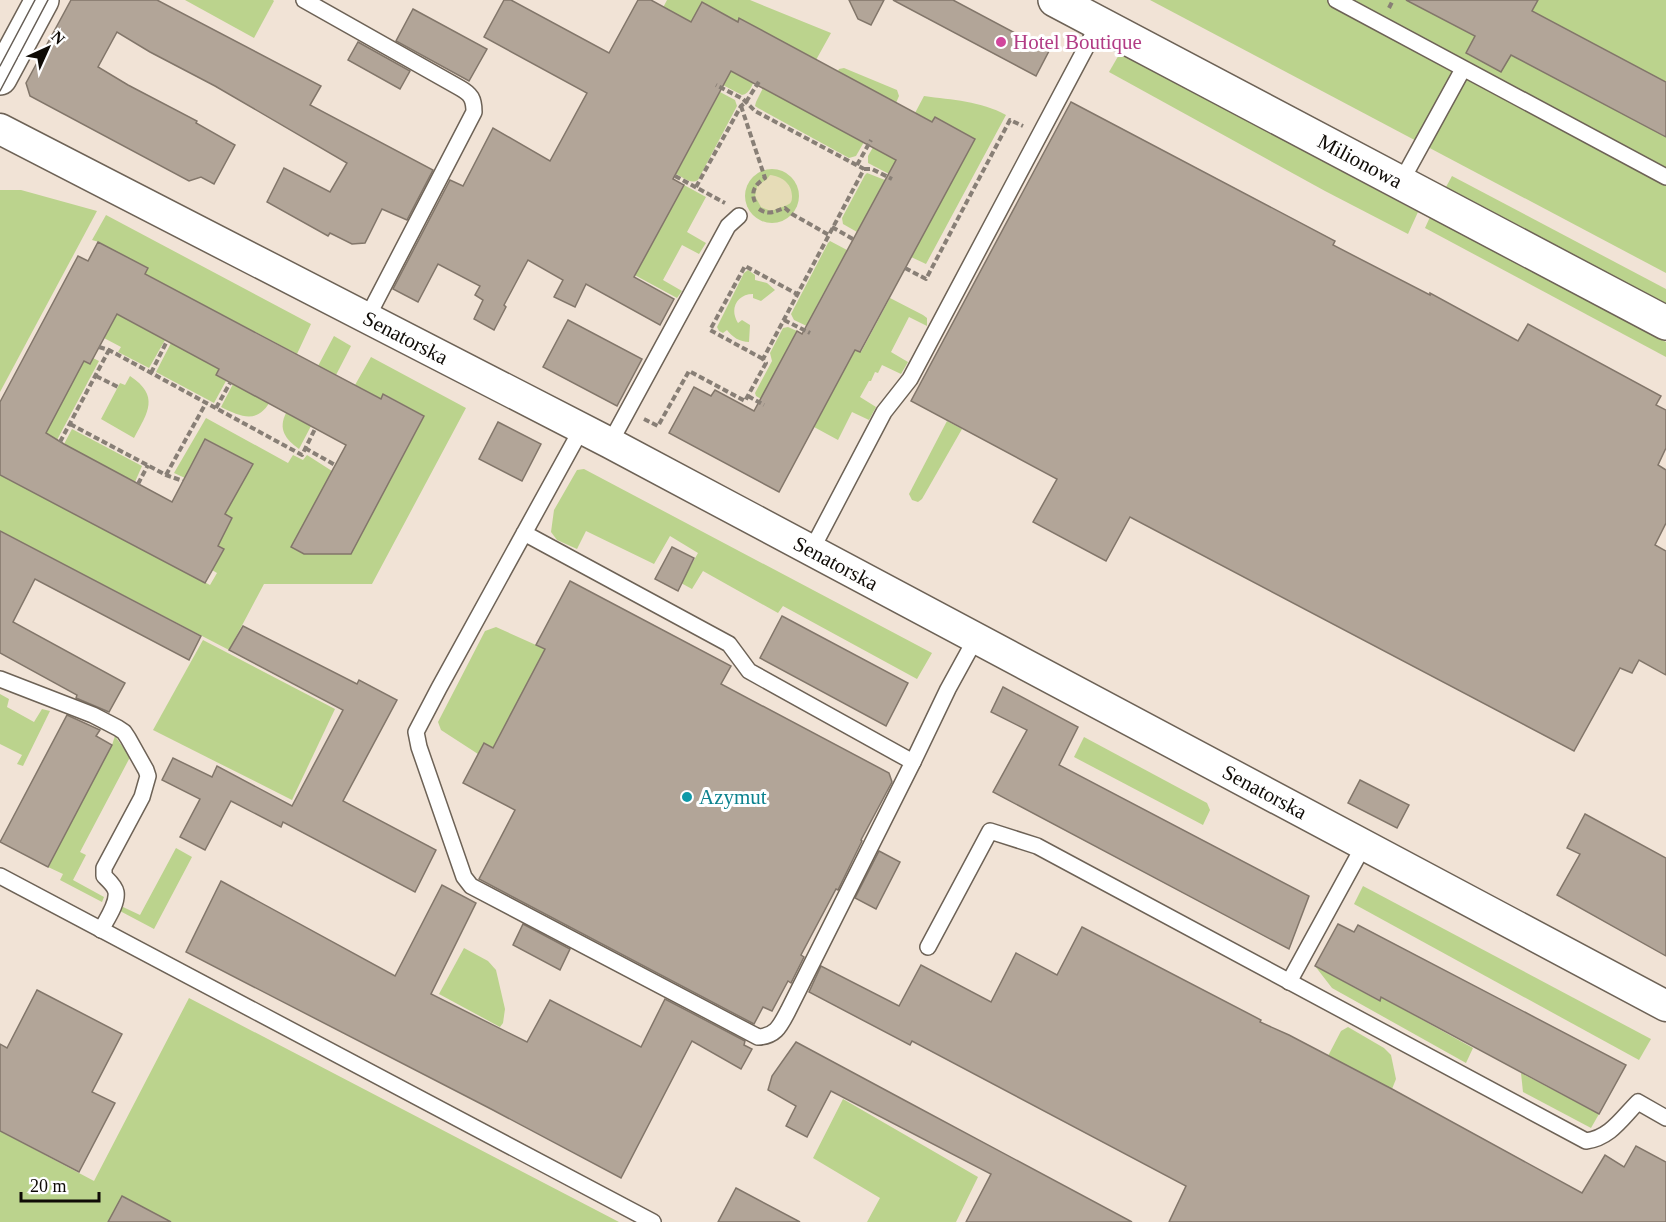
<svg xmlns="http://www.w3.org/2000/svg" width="1666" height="1222" viewBox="0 0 1666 1222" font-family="Georgia,serif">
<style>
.green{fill:#bbd38d}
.sand{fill:#e6dcb7}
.building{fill:#b2a598;stroke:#82766a;stroke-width:1.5}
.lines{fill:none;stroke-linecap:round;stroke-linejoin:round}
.service-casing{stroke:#6d6256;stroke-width:18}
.minor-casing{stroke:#6d6256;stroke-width:33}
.tertiary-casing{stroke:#6d6256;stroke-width:36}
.path{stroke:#887f76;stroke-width:4;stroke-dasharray:6 3;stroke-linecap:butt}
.service{stroke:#fff;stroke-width:15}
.minor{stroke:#fff;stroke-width:30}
.tertiary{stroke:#fff;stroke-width:33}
.tram{stroke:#655d55;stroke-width:1.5}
.hotel-dot{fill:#d1479c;stroke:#fff;stroke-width:2}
.culture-dot{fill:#0f9aa8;stroke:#fff;stroke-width:2}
.labels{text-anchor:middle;stroke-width:6;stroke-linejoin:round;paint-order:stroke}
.hotel-label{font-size:21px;fill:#b23c85;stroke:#fff;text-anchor:start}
.street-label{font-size:21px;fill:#0f0b06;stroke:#fff}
.culture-label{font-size:21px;fill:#0d838f;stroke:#fff;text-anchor:start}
</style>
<rect width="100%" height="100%" fill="#f1e3d6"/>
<g class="green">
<polygon points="185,0 273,0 274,1 254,38"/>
<polygon points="667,0 750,0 831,33 816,60 739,19 738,22 702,3 588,214 650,248 684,185 706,197 687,232 706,243 699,254 682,245 663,280 682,291 677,298 548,228"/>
<polygon points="1150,0 1666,0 1666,273"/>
<polygon points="1120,53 1418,212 1408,234 1325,191 1109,72"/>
<path d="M728,63L756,78C752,84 750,94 742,95L717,82Z"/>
<polygon points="844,68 897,90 899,96 896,103 838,71 839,69"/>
<polygon points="763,88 864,142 856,156 849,158 758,108 755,106 756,102"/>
<path d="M720,92L735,100L737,106L698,180C691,185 683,177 676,174Z"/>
<path d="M924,96C952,100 981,101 1006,115L926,264L911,257L975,139L935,117L932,122L915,113Z"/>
<polygon points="876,142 904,157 893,176 868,163 868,156"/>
<circle cx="772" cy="196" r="27"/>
<polygon points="867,173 885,180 857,232 843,224 842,218 865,175"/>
<polygon points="1452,176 1666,289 1666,304 1446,187"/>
<polygon points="0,190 21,190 97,211 0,392"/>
<polygon points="106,215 311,324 297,354 145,274 99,242 92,240"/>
<polygon points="1430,217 1666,342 1666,357 1425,228"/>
<polygon points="830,241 847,250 816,307 813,329 794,320 791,314 828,243"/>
<path d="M748,270L755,275V280L767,283L775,290L761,301L753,298V294C737,294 729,309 738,323L742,320L750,325L749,342C740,342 732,337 727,330L723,333L719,331L717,327L744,273Z"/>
<polygon points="890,298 923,315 927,318 927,326 909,317 891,352 908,362 901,374 882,365 878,373 875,372 871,381 869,381 860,397 876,407 869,420 852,412 838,440 814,427 855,350 861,352"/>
<polygon points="117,314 165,340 149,368 118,352 121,347 104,338"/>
<polygon points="788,327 797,331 770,381 766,402 756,396 755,393 772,361 770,353 783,328"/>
<polygon points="334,336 351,346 336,375 318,366"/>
<polygon points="171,343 219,369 216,375 226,381 214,403 156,372"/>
<polygon points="371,357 466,408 372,584 264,584 229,650 0,531 0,475 210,585 217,573 212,570 224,549 218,546 232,518 225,514 252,464 206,439 185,478 174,473 206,418 288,463 293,455 303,460 307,455 332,471 291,547 304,554 351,554 424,416 384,394 381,399 355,385"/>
<polygon points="93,358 99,361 57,440 45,434 84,361 90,364"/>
<path d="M130,376C160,396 148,412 134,438L101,419L120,383L125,385Z"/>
<path d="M233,384L258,397L272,398C259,424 243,418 221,407Z"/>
<path d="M286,413L311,426L299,449C285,439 278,429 286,413Z"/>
<polygon points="947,421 962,429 922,499 918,502 912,500 909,494"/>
<polygon points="72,429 142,466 135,482 64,444"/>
<polygon points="584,469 932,653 917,679 783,606 778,613 703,571 692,589 681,583 698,553 670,536 654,564 586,531 577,549 557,540 551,532 554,510 577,470"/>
<polygon points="496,627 545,649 493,748 484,743 478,754 441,730 438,722 485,631"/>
<polygon points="203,640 335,709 292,800 153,730"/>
<polygon points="0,694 9,699 7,707 34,722 42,709 50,711 23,766 17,764 22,755 0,744"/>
<polygon points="115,736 130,757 128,761 80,852 86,855 73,880 104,897 102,902 60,880 63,874 48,867 112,745"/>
<polygon points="1084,737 1207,803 1210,810 1203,825 1074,757"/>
<polygon points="176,848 192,857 154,929 120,911 123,907 140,915"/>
<polygon points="1363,886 1651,1039 1639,1060 1354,904"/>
<polygon points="464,948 488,961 496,970 505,1009 503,1023 500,1027 439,994"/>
<polygon points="1315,966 1379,1001 1381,997 1473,1048 1466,1063 1332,988"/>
<polygon points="189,998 619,1222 0,1222 0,1131 94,1181"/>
<polygon points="1348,1027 1384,1048 1391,1055 1396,1079 1392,1089 1328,1056 1341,1031"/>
<polygon points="1521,1073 1599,1114 1591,1128 1523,1092"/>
<polygon points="843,1099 978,1177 956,1222 867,1222 880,1198 813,1158"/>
</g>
<path class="sand" d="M770,175C781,176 792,183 792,196C792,198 792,203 789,204C788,205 774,210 771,211L761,207L755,196L757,186L767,179Z"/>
<g class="building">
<polygon points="71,0 157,0 321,86 310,105 433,170 407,220 382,209 365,243 352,244 330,233 328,236 267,202 284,168 330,192 347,163 215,86 150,52 117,32 98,67 128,85 197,121 196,123 235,145 214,184 201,177 189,181 30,96 26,83"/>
<polygon points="504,0 511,0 609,53 638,0 651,0 691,22 702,2 738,22 739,18 932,122 935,117 975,139 860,352 855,350 779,492 669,433 694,387 711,396 715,390 754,411 797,331 802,334 896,160 731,71 673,179 684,185 634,277 674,299 660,325 586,284 575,307 554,297 563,280 528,260 504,305 506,307 494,330 474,319 483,300 475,295 480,286 438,264 418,302 393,289 450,180 463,186 493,128 550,161 587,93 484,37"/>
<polygon points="849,0 884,0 871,25 858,19"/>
<polygon points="893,0 953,0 1049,51 1036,76"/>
<polygon points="1406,0 1538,0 1532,11 1666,82 1666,137 1511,55 1501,72 1466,53 1475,36"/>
<polygon points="413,9 487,49 469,81 396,41"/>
<polygon points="358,42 410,71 400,89 348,60"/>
<polygon points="1071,102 1335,241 1333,245 1430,295 1430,293 1518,341 1528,324 1661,396 1656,405 1666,410 1666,448 1658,465 1666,470 1666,523 1655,545 1666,551 1666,675 1639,660 1632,673 1620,668 1574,751 1130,517 1106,561 1033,522 1057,479 911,401"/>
<polygon points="98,242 148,268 145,274 381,399 383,394 424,416 351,554 304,554 291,547 346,445 216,375 219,369 117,314 90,364 84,361 46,433 64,444 172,502 205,439 253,464 225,514 232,518 218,546 224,549 205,583 0,475 0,402 78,256 88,261"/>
<polygon points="568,320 642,359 617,406 543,367"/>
<polygon points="498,422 541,444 522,481 479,459"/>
<polygon points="0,531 201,636 189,660 35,579 13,622 125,683 109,712 76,698 77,695 0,653"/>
<polygon points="672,547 694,558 678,591 655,579"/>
<polygon points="570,581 731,666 721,684 889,773 892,782 861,840 862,841 838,890 836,889 801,955 804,957 791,983 788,981 772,1011 763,1007 754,1024 479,879 515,810 463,783 484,743 493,748 545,649 536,645"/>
<polygon points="782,616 908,683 886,726 760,658"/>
<polygon points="243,626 357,684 359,680 397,700 343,801 436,850 415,892 283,822 281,827 231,801 205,850 180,837 200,799 162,780 173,758 212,777 217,766 292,806 343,710 229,650"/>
<polygon points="1003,687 1078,727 1059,765 1309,896 1289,949 993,792 1027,730 991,712"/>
<polygon points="67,715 100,730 96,736 112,745 48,867 0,842"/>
<polygon points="1360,780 1409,805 1397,828 1348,803"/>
<polygon points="1585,814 1666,858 1666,956 1557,895 1580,854 1567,848"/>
<polygon points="879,851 900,862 876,909 855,898"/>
<polygon points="221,881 395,976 442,885 476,903 431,994 527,1042 550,1000 641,1047 665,999 745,1041 744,1045 752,1049 741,1069 692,1041 621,1178 491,1109 186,952"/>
<polygon points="523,924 570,949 560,970 513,945"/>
<polygon points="1338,924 1354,932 1358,925 1626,1065 1599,1114 1381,997 1380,1001 1315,966"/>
<polygon points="1082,927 1261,1020 1260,1022 1289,1035 1392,1089 1582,1193 1605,1155 1624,1167 1636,1146 1666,1162 1666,1222 1169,1222 1186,1186 912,1041 910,1045 809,992 821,966 899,1006 921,965 991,1002 1016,953 1057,975"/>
<polygon points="37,990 122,1034 92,1092 115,1103 79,1172 0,1131 0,1044 7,1048"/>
<polygon points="796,1042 904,1100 1132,1222 966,1222 991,1174 831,1091 807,1137 786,1126 796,1106 768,1090 772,1076"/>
<polygon points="736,1188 800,1222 718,1222"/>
<polygon points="122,1196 171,1222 108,1222"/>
</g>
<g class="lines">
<g class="service-casing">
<g id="service">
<path d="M304,0L460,88C471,94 474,99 474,112L367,318"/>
<polyline points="1336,0 1666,177"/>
<polyline points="1401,182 1463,69"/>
<polyline points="610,443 728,226 739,216"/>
<path d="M524,533L729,644L749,671L913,762L788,1011C780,1026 776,1036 758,1037L471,886L464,877L419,747L416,732L439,688L582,428"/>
<polyline points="811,551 884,412 910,379 1099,23"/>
<path d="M0,679L93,715L118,728L124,732L128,738L146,770L148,776L142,797L104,868V876C108,880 115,886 116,892C118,904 106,920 101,930"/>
<polyline points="913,762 948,689 976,638"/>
<polyline points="0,876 653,1222"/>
<path d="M928,947L990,831L1037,846L1586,1141C1610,1138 1622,1118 1638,1102L1666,1118"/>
<polyline points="1289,982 1364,845"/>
</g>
</g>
<g class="minor-casing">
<g id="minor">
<path id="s1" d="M0,129L610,443L1666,1006"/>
</g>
</g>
<g class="tertiary-casing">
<g id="tertiary">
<path id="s2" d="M1055,0L1666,323"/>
<polyline points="0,78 42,0"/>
</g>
</g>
<g class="path">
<polyline points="1389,8 1393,0"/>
<path d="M741,106L765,178C756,184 750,191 755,202"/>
<polyline points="857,165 871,140"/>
<polyline points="864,169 872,169 892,179"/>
<polyline points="675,176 725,203"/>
<polyline points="696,187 741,106 746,102 760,80"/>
<path d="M759,209C769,216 775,211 785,208L792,214L829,235"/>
<polyline points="832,227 853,239"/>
<polyline points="905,268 926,279 1010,120 1023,126"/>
<polyline points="784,320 810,333"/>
<polyline points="99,347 109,350 302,455 315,429"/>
<polyline points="763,359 710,330 745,266 797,294"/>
<polyline points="151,373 167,341"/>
<polyline points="96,376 118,387"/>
<polyline points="748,396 764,405"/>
<polyline points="216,408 230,383"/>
<polyline points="644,419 658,426 689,371 745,401 766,363 763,359 864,169 755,111 743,99 716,85"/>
<polyline points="70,424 166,475 183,481"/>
<polyline points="60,442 109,350"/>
<polyline points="305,448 335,465"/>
<polyline points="166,475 206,403"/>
<polyline points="138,484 148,465"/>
</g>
<use href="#service" class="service"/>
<use href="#minor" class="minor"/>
<use href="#tertiary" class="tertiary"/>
<g class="tram">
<polyline points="0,66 35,0"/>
<polyline points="0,91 48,0"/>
</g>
</g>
<circle class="hotel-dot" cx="1001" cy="42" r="6"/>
<circle class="culture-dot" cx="687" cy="797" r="6"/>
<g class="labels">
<g class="hotel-label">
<text x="1013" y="49">Hotel Boutique</text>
</g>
<g class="street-label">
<text dy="7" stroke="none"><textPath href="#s2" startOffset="345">Milionowa</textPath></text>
<text dy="7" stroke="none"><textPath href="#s1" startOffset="456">Senatorska</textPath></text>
<text dy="7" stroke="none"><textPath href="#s1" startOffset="942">Senatorska</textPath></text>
<text dy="7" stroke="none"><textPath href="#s1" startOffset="1428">Senatorska</textPath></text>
</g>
<g class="culture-label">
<text x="699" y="804">Azymut</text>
</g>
</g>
<g transform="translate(48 48) rotate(45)" stroke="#ffffff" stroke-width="4.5" paint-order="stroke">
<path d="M0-4.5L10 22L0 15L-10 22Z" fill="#0f0b06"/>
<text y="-9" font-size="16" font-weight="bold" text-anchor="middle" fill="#0f0b06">N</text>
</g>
<path d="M21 1192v9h78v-9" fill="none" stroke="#0f0b06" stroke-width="3"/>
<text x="30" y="1192" font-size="18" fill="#0f0b06" stroke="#ffffff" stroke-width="4.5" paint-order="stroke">20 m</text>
</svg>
